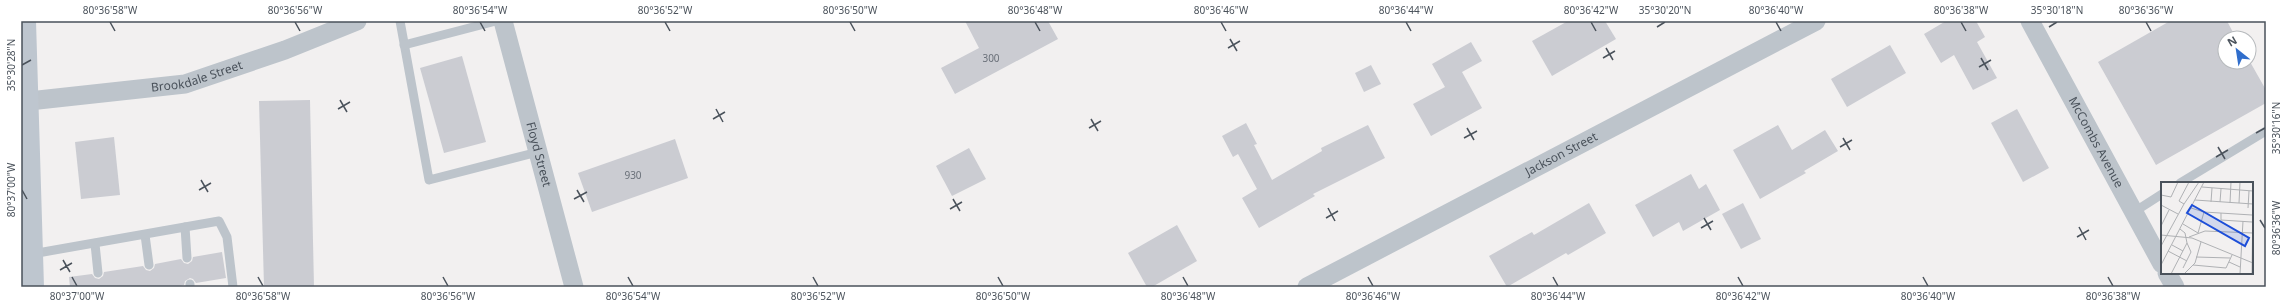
<svg xmlns="http://www.w3.org/2000/svg" width="2287" height="308" viewBox="0 0 2287 308" font-family="'Noto Sans',sans-serif">
<style>
.building{fill:#cbccd2}
.lines{fill:none;stroke-linecap:round;stroke-linejoin:round}
.lane{stroke:#bdc4cb;stroke-width:9}
.street{stroke:#bdc4cb;stroke-width:19}
.secondary{stroke:#bec6cf;stroke-width:22}
.ticks{fill:none;stroke:#4a525b;stroke-width:1.5}
.labels{text-anchor:middle;stroke-width:4;stroke-linejoin:round;paint-order:stroke}
.number-label{font-size:10px;fill:#6a7079}
.street-label{font-size:12px;fill:#4a525b;stroke:#fff}
.inset-road{fill:none;stroke:#afb1b4;stroke-width:1}
.view{fill:#1d4ed8;fill-opacity:0.15;stroke:#1d4ed8;stroke-width:2}
.inset-edge{fill:none;stroke:#4a525b;stroke-width:2}
.neatline{fill:none;stroke:#4a525b;stroke-width:1.5}
.ticks-label{font-size:10px;text-anchor:middle;fill:#4a525b}
</style>
<rect width="100%" height="100%" fill="#f2f0f0"/>
<g class="building">
<polygon points="965,21 1048,21 1058,39 955,94 941,68 979,48"/>
<polygon points="1568,21 1605,21 1616,39 1552,76 1532,41"/>
<polygon points="1946,21 1976,21 1985,37 1977,42 1997,78 1973,90 1954,55 1941,63 1924,34"/>
<polygon points="2170,21 2227,21 2236,38 2225,38 2225,62 2249,62 2249,60 2266,90 2266,103 2156,165 2098,62"/>
<polygon points="1471,42 1482,61 1462,72 1482,108 1431,136 1413,104 1445,87 1432,64"/>
<polygon points="1890,45 1906,73 1847,107 1831,79"/>
<polygon points="462,56 486,142 444,153 420,68"/>
<polygon points="1371,65 1381,84 1364,92 1355,73"/>
<polygon points="310,100 314,287 264,287 259,101"/>
<polygon points="2017,109 2049,168 2023,182 1991,123"/>
<polygon points="1246,123 1257,144 1254,145 1272,180 1322,151 1321,148 1368,125 1385,158 1313,194 1315,196 1259,228 1242,198 1257,189 1238,154 1233,157 1222,136"/>
<polygon points="1778,125 1792,150 1825,130 1838,151 1804,171 1806,173 1760,199 1733,150"/>
<polygon points="114,137 120,195 81,199 75,142"/>
<polygon points="675,139 688,178 592,212 578,173"/>
<polygon points="969,148 986,179 952,196 936,166"/>
<polygon points="1691,174 1699,189 1706,184 1720,210 1683,231 1679,222 1653,237 1635,205"/>
<polygon points="1589,203 1606,233 1568,255 1566,253 1507,287 1489,256 1532,232 1534,235"/>
<polygon points="1743,203 1761,239 1741,249 1722,214"/>
<polygon points="1177,225 1197,261 1152,287 1147,287 1128,253"/>
<polygon points="222,252 226,278 196,283 193,279 190,278 185,281 184,285 175,287 70,287 69,277 92,274 95,278 99,279 103,276 104,272 143,266 146,270 150,271 154,268 155,264 181,259 184,263 188,264 192,261 193,257"/>
</g>
<g class="lines">
<g class="lane">
<polyline points="400,21 429,180 538,152"/>
<polyline points="404,45 496,21"/>
<polyline points="2180,183 2266,131"/>
<polyline points="2134,212 2162,194"/>
<polyline points="185,227 187,258"/>
<polyline points="145,235 149,265"/>
<polyline points="95,244 98,273"/>
<polyline points="32,254 219,221 227,237 233,287"/>
<polyline points="190,284 190,287"/>
</g>
<g class="street">
<path id="s1" d="M503,21L574,287"/>
<path id="s2" d="M2030,21L2162,264"/>
<path id="s3" d="M29,101L185,84L285,50L357,21"/>
<polyline points="2167,273 2175,287"/>
<path id="s4" d="M1307,287L1816,21"/>
</g>
<polyline class="secondary" points="25,21 33,287"/>
</g>
<path class="ticks" d="M110,22L115,31M295,22L300,31M480,22L485,31M665,22L670,31M850,22L855,31M1035,22L1040,31M1221,22L1226,31M1406,22L1411,31M1591,22L1596,31M1776,22L1781,31M1961,22L1966,31M2146,22L2151,31M1657,27L1665,22M2049,27L2057,22M1230,39L1237,51M1228,48L1240,41M1606,48L1613,60M1603,58L1615,51M1981,58L1988,70M22,65L31,60M1979,67L1991,60M340,100L347,112M338,109L350,102M716,109L723,122M713,119L725,112M1091,119L1098,131M1089,128L1101,121M1467,128L1474,140M2256,133L2265,128M1464,138L1477,131M1843,138L1850,150M1840,147L1852,140M2218,147L2225,159M2216,157L2228,150M201,180L208,192M22,190L27,199M199,190L211,183M577,190L584,202M574,199L587,192M953,199L960,211M1328,208L1335,221M950,209L962,202M1326,218L1338,211M1704,218L1711,230M2260,220L2265,228M2079,227L2086,240M1701,228L1713,221M2077,237L2089,230M63,260L70,272M60,270L72,263M72,277L77,286M258,277L263,286M443,277L448,286M628,277L633,286M813,277L818,286M998,277L1003,286M1183,277L1188,286M1368,277L1373,286M1553,277L1558,286M1738,277L1743,286M1923,277L1928,286M2108,277L2113,286"/>
<g class="labels">
<g class="number-label">
<text x="991" y="62">300</text>
<text x="633" y="179">930</text>
</g>
<g class="street-label">
<text dy="4" stroke="none"><textPath href="#s3" startOffset="170">Brookdale Street</textPath></text>
<text dy="4" stroke="none"><textPath href="#s2" startOffset="138">McCombs Avenue</textPath></text>
<text dy="4" stroke="none"><textPath href="#s1" startOffset="138">Floyd Street</textPath></text>
<text dy="4" stroke="none"><textPath href="#s4" startOffset="287">Jackson Street</textPath></text>
</g>
</g>
<g transform="translate(2161 182)">
<rect width="92" height="92" fill="#f2f0f0"/>
<path class="inset-road" d="M41,5L92,9M0,13L10,15L17,0M34,18L92,22M50,20L51,6M59,20L60,7M69,21L70,0M78,21L79,0M23,22L18,19L28,0M0,23L17,32M30,26L43,30L91,33M87,26L88,9M60,31V38L91,40M22,42L37,51L43,30M0,44L8,28M0,53L31,56L92,81M28,55L44,49L92,51M11,63L22,69M0,64L23,22L38,0M7,69L26,79M35,75L69,76M68,80L79,85M0,83L43,0M32,83L65,86L71,73M22,86L30,70L26,61M10,92L26,61L24,51L19,47M23,92L34,81L40,60M79,92L82,39M91,92L92,17"/>
<path class="view" d="M31,23L88,56L84,64L26,31Z"/>
<rect width="92" height="92" class="inset-edge"/>
</g>
<rect width="2287" height="308" fill="none" stroke="#ffffff" stroke-width="44"/>
<g transform="translate(2237 50) rotate(330)"><circle r="19" fill="#ffffff" stroke="#b7babd"/>
<path d="M0-3L7 15L0 10L-7 15Z" fill="#306ecc"/>
<text y="-6" font-size="11" font-weight="bold" text-anchor="middle" fill="#4a525b">N</text>
</g>
<rect x="22" y="22" width="2243" height="264" class="neatline"/>
<g class="ticks-label">
<text x="110" y="14">80°36'58"W</text>
<text x="295" y="14">80°36'56"W</text>
<text x="480" y="14">80°36'54"W</text>
<text x="665" y="14">80°36'52"W</text>
<text x="850" y="14">80°36'50"W</text>
<text x="1035" y="14">80°36'48"W</text>
<text x="1221" y="14">80°36'46"W</text>
<text x="1406" y="14">80°36'44"W</text>
<text x="1591" y="14">80°36'42"W</text>
<text x="1665" y="14">35°30'20"N</text>
<text x="1776" y="14">80°36'40"W</text>
<text x="1961" y="14">80°36'38"W</text>
<text x="2057" y="14">35°30'18"N</text>
<text x="2146" y="14">80°36'36"W</text>
<text transform="translate(11 65) rotate(-90)" y="4">35°30'28"N</text>
<text transform="translate(2276 128) rotate(-90)" y="4">35°30'16"N</text>
<text transform="translate(11 190) rotate(-90)" y="4">80°37'00"W</text>
<text transform="translate(2276 228) rotate(-90)" y="4">80°36'36"W</text>
<text x="77" y="300">80°37'00"W</text>
<text x="263" y="300">80°36'58"W</text>
<text x="448" y="300">80°36'56"W</text>
<text x="633" y="300">80°36'54"W</text>
<text x="818" y="300">80°36'52"W</text>
<text x="1003" y="300">80°36'50"W</text>
<text x="1188" y="300">80°36'48"W</text>
<text x="1373" y="300">80°36'46"W</text>
<text x="1558" y="300">80°36'44"W</text>
<text x="1743" y="300">80°36'42"W</text>
<text x="1928" y="300">80°36'40"W</text>
<text x="2113" y="300">80°36'38"W</text>
</g>
</svg>
